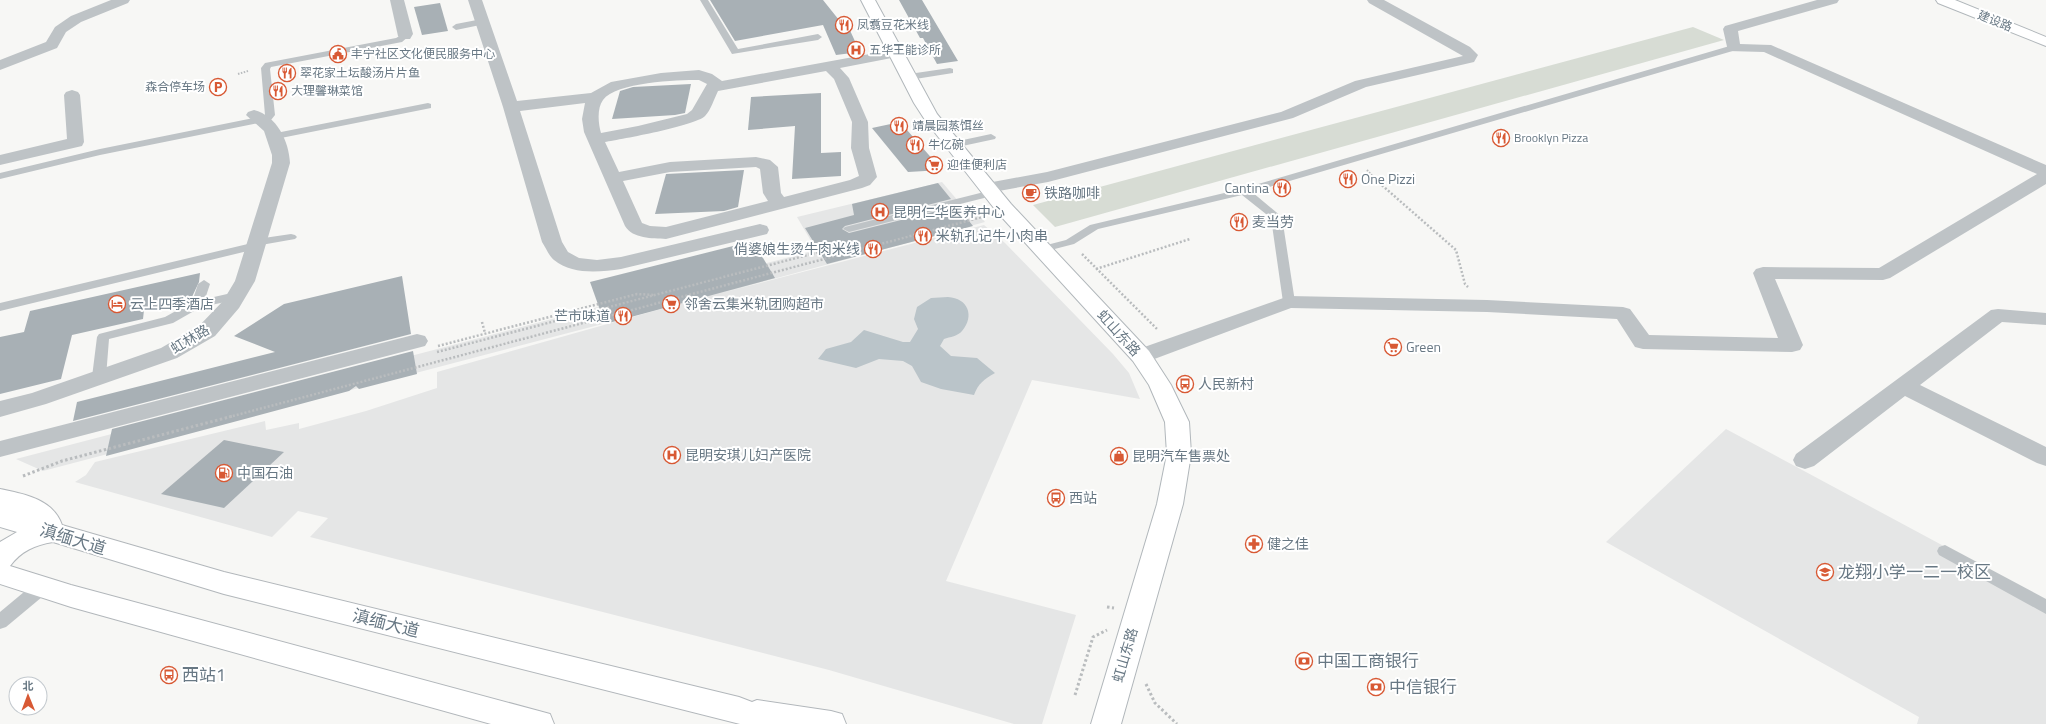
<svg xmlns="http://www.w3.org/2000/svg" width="2046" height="724" viewBox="0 0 2046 724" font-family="'Titillium Web','Noto Sans SC',sans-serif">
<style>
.built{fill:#e5e6e6}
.green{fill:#d7dcd4}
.water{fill:#bac4c9}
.building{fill:#a8b0b5}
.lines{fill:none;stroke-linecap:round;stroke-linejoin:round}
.secondary-casing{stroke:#b1b7bb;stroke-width:2}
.primary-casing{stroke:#b2b7bb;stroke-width:2}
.path-far2{stroke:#b9bcbe;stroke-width:2;stroke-dasharray:1.5 1.5;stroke-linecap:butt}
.path-far1{stroke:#b9bcbe;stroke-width:2.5;stroke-dasharray:2 2;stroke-linecap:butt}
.path{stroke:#b9bcbe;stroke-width:3;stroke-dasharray:2.5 2.5;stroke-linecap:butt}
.lane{fill:#bec3c6;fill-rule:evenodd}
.street{fill:#bec3c6;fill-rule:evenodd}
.secondary{fill:#fff;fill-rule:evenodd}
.primary{fill:#fff;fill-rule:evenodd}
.labels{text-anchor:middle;stroke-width:4;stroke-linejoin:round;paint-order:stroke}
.far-street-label{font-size:12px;fill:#687884;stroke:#fff}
.far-poi-label{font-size:12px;fill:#687884;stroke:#fff;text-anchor:start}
.poi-label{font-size:14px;fill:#687884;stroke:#fff;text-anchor:start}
.street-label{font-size:14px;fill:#687884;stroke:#fff}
.near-street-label{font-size:17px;fill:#687884;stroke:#fff}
.near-poi-label{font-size:17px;fill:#687884;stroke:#fff;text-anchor:start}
</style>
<rect width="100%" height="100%" fill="#f7f7f5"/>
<g class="built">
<polygon points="942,182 964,208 814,246 797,217"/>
<polygon points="974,209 985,222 729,291 984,225 1005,243 1113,354 1129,373 1140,399 1032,380 946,581 1076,615 1042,724 1014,724 829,670 310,537 328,518 298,511 272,537 75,482 86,475 95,462 265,421 266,430 299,423 299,429 366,411 437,388 437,372 675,305 43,471 16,459"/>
<polygon points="1726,429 2046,601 2046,724 1917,724 1919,717 1606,542"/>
</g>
<polygon class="green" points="1693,27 1724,40 1055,227 1033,205"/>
<path class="water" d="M948,297C968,298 975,316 962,331C958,336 950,337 944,339L940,346L951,356L977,358L995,373C984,379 978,384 974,395L941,389L921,382L912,366L903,361L879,359L856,368L818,359L826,349L851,342L864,330L903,342H910L918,329L914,319L917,307L931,298Z"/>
<g class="building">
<polygon points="710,0 823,0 843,25 847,24 860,52 836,55 823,25 735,41"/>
<polygon points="899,0 922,0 958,61 937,64 923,38 920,38"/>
<polygon points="440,3 448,31 422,35 414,7"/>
<polygon points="691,84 685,113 675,115 612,119 620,91 633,87"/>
<polygon points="821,93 821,153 841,152 841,176 792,179 795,126 748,130 751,97"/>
<polygon points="900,122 942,170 908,172 872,128"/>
<polygon points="744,170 738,207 724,211 655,214 666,174"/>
<polygon points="938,183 951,199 845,226 842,229 849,233 957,206 973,226 827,264 805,228 854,215 852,204"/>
<polygon points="753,241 775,278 605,324 590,282"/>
<polygon points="200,273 199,282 191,299 144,310 143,319 72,335 61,379 0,394 0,337 24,332 30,311"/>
<polygon points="402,276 411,334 73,421 77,402 275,352 234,336 284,304"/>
<polygon points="413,351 417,374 359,389 356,386 349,391 106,456 112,429"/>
<polygon points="224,440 284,452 224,508 161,494"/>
</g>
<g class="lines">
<g class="secondary-casing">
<g id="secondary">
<polygon points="861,0 875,0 937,114 1011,204 1149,351 1171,385 1189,422 1191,454 1183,504 1121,724 1091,724 1157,504 1167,454 1165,422 1149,385 1133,361 997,212 925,120 914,103"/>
<polygon points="1936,0 1955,0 2046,37 2046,46 1938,3"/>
</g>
</g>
<g class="primary-casing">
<path id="primary" d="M0,489C24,494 53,499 62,525L224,572L739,697L752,702L757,700L831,711L842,714L846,724H740L224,594L53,542C35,545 21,551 10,566L71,585L539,711L550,714L554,724H491L71,607L0,584V542L17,532L0,527V507L20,513L0,507Z"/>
</g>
<g class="path-far2">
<polyline points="238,74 248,71"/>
<polyline points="1367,170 1377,181"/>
</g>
<g class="path-far1">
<polyline points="1376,180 1456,250 1465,284 1468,287"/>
<polyline points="1082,254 1157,329"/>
<polyline points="1096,269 1190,239"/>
<polyline points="482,322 485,333"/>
<polyline points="438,346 637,294 654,295"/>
<polyline points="437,352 846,245"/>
<polyline points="229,417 986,216"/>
</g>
<g class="path">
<polyline points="23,476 62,461 233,416"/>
<polyline points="1107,607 1114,608"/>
<polyline points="1146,684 1155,703 1177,724"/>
<polyline points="1075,695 1093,637 1107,630"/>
</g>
<g class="lane">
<polygon points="700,0 708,0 738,49 818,34 822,37 818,40 732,54"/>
<polygon points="482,19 485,20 485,24 456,30 452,27 456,24"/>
<polygon points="405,33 409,36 402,42 271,67 270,69 275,115 267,125 261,125 259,123 100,155 0,179 0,173 100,149 259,117 263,118 265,115 261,68 265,63 396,38"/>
<polygon points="1733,45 1736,46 1736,50 1252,192 1282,217 1295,302 1293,305 1285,305 1283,302 1271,218 1242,195 1098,229 1074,244 1043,252 1037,249 1039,247 1066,240 1090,225 1241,189"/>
<polygon points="950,68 953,69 953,73 909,80 904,77 909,74"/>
<polygon points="428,103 431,104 431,108 276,139 271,136 276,133"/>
<polygon points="991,134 996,137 995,139 953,148 948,145 949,143"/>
<polygon points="992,190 996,191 997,193 996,195 849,232 843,229 845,227"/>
<polygon points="291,234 295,235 297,237 295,239 261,245 260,248 0,311 0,303 252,243 253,240 257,239"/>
<polygon points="204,280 210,284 205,299 236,292 242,296 240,299 201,307 173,323 109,339 106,377 104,380 94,380 92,377 97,337 99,334 165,317 192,302 198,284"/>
<polygon points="1945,545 2046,599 2046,614 1939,555 1937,551 1939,547"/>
<polygon points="42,581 48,582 50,587 48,592 6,627 0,629 0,612 36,582"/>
</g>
<g class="street">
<polygon points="111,0 130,0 128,3 81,22 66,32 57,48 0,70 0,60 46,42 55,27 71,16"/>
<polygon points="390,0 404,0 413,34 410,39 400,39 398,36"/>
<path d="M468,0H482L517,101L591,93L611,82L661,73L699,70L712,74L722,81L897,49L902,50L904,53L902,56L840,68L849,78L868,122L869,148L877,177L870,185L862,188L666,239C652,238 633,239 625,226L584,132L582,119L585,103L520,111L562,242L568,252L579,258L597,260L621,257L760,224L767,226L769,230L767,234L621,269C600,272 572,275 554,260C549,256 546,248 542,242L503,107ZM826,71L834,79L852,122L851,148L859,176L850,180L784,197L781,193L778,167L770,160L756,157L670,162L619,172L605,142C622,139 695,126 705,116C711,110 714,99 718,91ZM699,80L707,84L692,110L687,114L638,126L601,133C598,123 597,108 603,100C616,82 677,80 699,80ZM756,167L760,169L763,193L768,201L666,227L650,226L642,223L623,181L670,172Z"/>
<polygon points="1367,0 1384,0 1470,47 1478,55 1474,62 1366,87 1293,118 1048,182 988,193 982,192 979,188 982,184 1047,172 1281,112 1355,81 1463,56 1369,3"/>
<polygon points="1817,0 1839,0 1837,3 1738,31 1740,44 1771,45 2046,165 2046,184 1890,278 1883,280 1775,279 1803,345 1800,350 1792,352 1643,349 1635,347 1617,319 1487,312 1291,308 1149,361 1141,363 1133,361 1130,356 1133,351 1289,296 1487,300 1623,307 1630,309 1649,335 1778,338 1753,273 1756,269 1763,267 1879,268 2037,174 1764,52 1728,51 1723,29 1725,26"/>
<polygon points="72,90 78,92 80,95 84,142 82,146 0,165 0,155 67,139 64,95 66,92"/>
<path d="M254,110C277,116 289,141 290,163L255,281L239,308L215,336L177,358L46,404L0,417V401L32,393L161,348L199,326L223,301L235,281L272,163V155L264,131L246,115L248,112Z"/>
<polygon points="1998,309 2046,313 2046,325 2002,322 1920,385 2046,447 2046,466 2037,463 1905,396 1814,466 1805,469 1796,466 1793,460 1796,454 1991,310"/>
<polygon points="417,334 425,336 428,341 425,346 0,457 0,441"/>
</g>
<use href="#secondary" class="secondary"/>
<use href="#primary" class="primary"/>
</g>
<defs>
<g id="restaurant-ring" transform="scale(0.9)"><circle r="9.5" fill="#fff" stroke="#d85934" stroke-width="1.5"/><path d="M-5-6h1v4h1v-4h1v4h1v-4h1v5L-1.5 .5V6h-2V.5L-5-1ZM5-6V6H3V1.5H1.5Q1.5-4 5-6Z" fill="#d85934"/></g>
<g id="hospital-ring" transform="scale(0.9)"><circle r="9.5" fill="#fff" stroke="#d85934" stroke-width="1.5"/><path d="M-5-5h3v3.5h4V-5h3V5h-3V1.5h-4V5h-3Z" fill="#d85934"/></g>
<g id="civic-ring" transform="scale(0.9)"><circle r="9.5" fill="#fff" stroke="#d85934" stroke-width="1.5"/><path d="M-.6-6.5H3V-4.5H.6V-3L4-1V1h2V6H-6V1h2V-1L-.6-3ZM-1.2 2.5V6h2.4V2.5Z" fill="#d85934"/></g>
<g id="parking-ring" transform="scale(0.9)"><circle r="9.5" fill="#fff" stroke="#d85934" stroke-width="1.5"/><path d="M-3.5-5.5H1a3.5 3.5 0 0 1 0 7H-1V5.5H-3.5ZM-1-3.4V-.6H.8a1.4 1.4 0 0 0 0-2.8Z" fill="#d85934"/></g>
<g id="supermarket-ring" transform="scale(0.9)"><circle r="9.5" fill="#fff" stroke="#d85934" stroke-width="1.5"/><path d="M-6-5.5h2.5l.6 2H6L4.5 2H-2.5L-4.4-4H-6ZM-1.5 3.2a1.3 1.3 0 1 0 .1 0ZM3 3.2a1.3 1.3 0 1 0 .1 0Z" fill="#d85934"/></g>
<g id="cafe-ring" transform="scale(0.9)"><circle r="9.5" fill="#fff" stroke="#d85934" stroke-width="1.5"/><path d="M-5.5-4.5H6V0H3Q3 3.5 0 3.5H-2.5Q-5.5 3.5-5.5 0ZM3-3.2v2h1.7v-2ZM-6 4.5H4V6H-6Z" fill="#d85934"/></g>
<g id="hotel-ring" transform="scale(0.9)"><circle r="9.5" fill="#fff" stroke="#d85934" stroke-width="1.5"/><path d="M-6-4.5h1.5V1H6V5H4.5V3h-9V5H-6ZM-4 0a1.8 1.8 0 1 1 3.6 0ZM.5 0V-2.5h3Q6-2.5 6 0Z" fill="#d85934"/></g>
<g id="bus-ring" transform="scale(0.9)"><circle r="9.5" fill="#fff" stroke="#d85934" stroke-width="1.5"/><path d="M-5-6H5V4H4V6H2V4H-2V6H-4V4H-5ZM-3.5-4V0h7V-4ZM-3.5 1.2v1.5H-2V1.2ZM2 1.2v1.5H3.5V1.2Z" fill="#d85934"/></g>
<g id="shop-ring" transform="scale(0.9)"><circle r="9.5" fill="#fff" stroke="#d85934" stroke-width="1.5"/><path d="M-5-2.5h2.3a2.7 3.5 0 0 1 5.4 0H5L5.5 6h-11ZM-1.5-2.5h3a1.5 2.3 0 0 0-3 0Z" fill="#d85934"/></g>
<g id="fuel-ring" transform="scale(0.9)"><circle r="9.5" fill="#fff" stroke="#d85934" stroke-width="1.5"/><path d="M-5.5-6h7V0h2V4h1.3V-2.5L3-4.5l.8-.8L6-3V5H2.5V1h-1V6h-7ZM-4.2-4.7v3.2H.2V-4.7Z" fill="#d85934"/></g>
<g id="pharmacy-ring" transform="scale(0.9)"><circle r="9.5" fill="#fff" stroke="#d85934" stroke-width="1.5"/><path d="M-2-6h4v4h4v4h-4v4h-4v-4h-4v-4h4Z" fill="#d85934"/></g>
<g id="school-ring" transform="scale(0.9)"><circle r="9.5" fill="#fff" stroke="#d85934" stroke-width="1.5"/><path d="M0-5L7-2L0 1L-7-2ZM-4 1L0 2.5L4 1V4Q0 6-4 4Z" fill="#d85934"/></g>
<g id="bank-ring" transform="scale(0.9)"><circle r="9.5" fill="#fff" stroke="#d85934" stroke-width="1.5"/><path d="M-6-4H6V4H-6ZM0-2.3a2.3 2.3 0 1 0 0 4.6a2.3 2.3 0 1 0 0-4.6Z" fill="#d85934"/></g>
</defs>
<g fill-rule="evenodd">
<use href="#restaurant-ring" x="844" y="25"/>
<use href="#hospital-ring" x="856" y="50"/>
<use href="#civic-ring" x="338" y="54"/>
<use href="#restaurant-ring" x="287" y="73"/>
<use href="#parking-ring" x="218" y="87"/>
<use href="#restaurant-ring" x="278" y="91"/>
<use href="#restaurant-ring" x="899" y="126"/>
<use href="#restaurant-ring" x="1501" y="138"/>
<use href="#restaurant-ring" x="915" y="145"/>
<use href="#supermarket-ring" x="934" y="165"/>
<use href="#restaurant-ring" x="1348" y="179"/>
<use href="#restaurant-ring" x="1282" y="188"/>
<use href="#cafe-ring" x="1031" y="193"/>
<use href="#hospital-ring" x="880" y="212"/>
<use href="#restaurant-ring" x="1239" y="222"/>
<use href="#restaurant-ring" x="923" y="236"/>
<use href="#restaurant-ring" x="873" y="249"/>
<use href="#hotel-ring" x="117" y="304"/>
<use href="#supermarket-ring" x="671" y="304"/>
<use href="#restaurant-ring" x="623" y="316"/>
<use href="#supermarket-ring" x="1393" y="347"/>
<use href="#bus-ring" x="1185" y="384"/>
<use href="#hospital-ring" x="672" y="455"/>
<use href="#shop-ring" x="1119" y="456"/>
<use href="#fuel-ring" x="224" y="473"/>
<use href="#bus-ring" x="1056" y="498"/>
<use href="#pharmacy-ring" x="1254" y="544"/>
<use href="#school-ring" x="1825" y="572"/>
<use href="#bank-ring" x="1304" y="661"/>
<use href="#bus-ring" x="169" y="675"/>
<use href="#bank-ring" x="1376" y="687"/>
</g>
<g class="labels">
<g class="far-street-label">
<text transform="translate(1995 21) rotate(22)" y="4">建设路</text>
</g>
<g class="far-poi-label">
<text x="857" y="29">凤翥豆花米线</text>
<text x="869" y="54">五华王能诊所</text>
<text x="351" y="58">丰宁社区文化便民服务中心</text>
<text x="300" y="77">翠花家土坛酸汤片片鱼</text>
<text x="205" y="91" text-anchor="end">森合停车场</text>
<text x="291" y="95">大理馨琳菜馆</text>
<text x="912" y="130">靖晨园蒸饵丝</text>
<text x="1514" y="142">Brooklyn Pizza</text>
<text x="928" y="149">牛亿碗</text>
<text x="947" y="169">迎佳便利店</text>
</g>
<g class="poi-label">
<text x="1361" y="184">One Pizzi</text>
<text x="1269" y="193" text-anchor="end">Cantina</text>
<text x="1044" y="198">铁路咖啡</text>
<text x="893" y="217">昆明仁华医养中心</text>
<text x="1252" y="227">麦当劳</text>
<text x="936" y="241">米轨孔记牛小肉串</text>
<text x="860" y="254" text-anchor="end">俏婆娘生烫牛肉米线</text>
<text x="130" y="309">云上四季酒店</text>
<text x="684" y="309">邻舍云集米轨团购超市</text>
<text x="610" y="321" text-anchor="end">芒市味道</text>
<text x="1406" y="352">Green</text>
<text x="1198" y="389">人民新村</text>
<text x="685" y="460">昆明安琪儿妇产医院</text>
<text x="1132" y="461">昆明汽车售票处</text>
<text x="237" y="478">中国石油</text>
<text x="1069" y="503">西站</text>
<text x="1267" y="549">健之佳</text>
</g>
<g class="street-label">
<text transform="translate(1119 333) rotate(48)" y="5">虹山东路</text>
<text transform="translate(190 339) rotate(-31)" y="5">虹林路</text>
<text transform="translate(1125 655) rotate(-74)" y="5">虹山东路</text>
</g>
<g class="near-street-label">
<text transform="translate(73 539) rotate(17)" y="6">滇缅大道</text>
<text transform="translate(386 623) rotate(14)" y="6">滇缅大道</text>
</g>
<g class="near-poi-label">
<text x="1838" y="578">龙翔小学一二一校区</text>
<text x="1317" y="667">中国工商银行</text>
<text x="182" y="681">西站1</text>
<text x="1389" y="693">中信银行</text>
</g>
</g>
<g transform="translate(28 696) rotate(359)"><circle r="19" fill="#ffffff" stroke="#c3c9ce"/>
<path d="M0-3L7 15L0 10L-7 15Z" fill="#d85934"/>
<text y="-6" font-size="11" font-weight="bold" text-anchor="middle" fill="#687884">北</text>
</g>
</svg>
